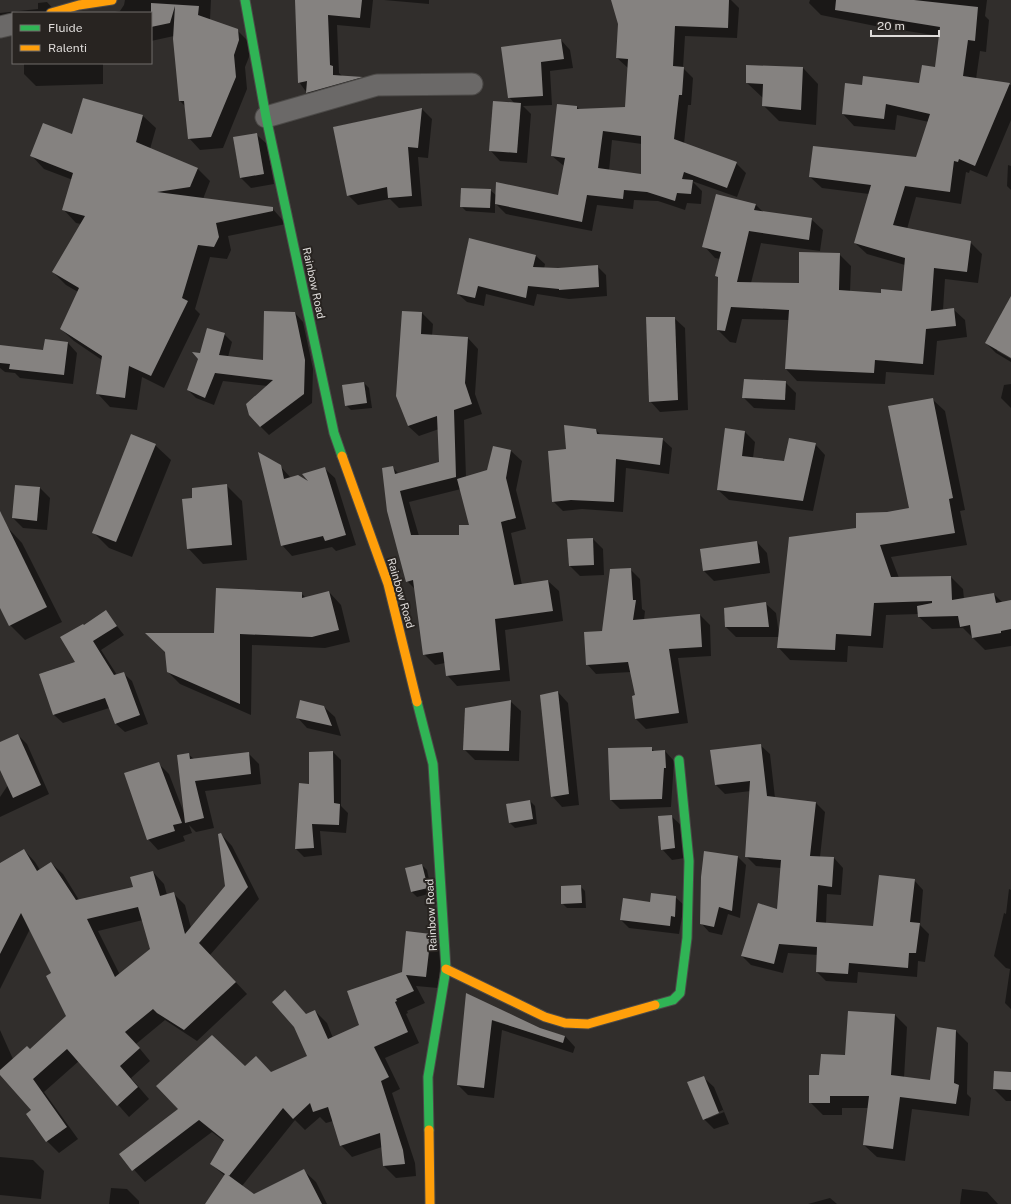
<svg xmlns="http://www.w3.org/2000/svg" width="1011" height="1204" viewBox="0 0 1011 1204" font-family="'Public Sans',sans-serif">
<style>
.shadow{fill:#0007;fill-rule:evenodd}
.building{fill:#858280;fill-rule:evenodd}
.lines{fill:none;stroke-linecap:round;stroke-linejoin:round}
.street-casing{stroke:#4c4a48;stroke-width:23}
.fast-casing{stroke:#4c4a48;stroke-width:11}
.slow-casing{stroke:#4c4a48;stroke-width:11}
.street{stroke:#6b6968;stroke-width:21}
.fast{stroke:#30b455;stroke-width:9}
.slow{stroke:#ff9f0a;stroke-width:9}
.labels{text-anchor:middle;stroke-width:4;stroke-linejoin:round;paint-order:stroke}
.street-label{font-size:11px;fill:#dedbd9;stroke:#282421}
</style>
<rect width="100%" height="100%" fill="#312e2c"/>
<g class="shadow">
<polygon points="125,0 211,0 210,20 237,30 249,42 251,52 245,67 247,89 223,148 200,150 189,138 186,107 180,101 174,36 151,41 151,13 110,13 120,11 124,5"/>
<polygon points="296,0 373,0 370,28 337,25 339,73 343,77 362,78 371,87 317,102 307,93 299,82"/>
<polygon points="384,0 429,0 429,4"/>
<path d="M612,0H731L739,8L737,38L685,36L683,68L693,78L691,105H688L684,144L736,163L746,173L737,197L692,181L702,191L701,204L687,203L685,210L658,201L634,200L633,209L597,205L592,231L506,214L495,203V213L466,211L461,206L490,190L497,196H558L564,166L552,156L577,107L580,110L626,108L628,68L617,58L619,23ZM612,140L642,144V175L609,171Z"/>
<polygon points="810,0 987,0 985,16 989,20 986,52 980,51 976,79 1011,85 1011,120 987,177 970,170 969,173 966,172 961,204 916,197 907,229 970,242 982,254 978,283 945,279 943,310 953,309 965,320 967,337 937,341 934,375 886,372 885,384 797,381 786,369 789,320 742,319 736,343 730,342 718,330 719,278 716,276 720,259 715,258 704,246 755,204 763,212 811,219 823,230 820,251 761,243 751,283 800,284 839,254 851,266 850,292 882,294 903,292 905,265 867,254 855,243 869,194 822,188 810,177 917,158 929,122 897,115 895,130 854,126 843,114 863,86 920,84 936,68 940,36 880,27 821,15 809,3"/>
<polygon points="47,2 57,13 13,13 13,27 0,36 0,13 38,9 38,3"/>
<polygon points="561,40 570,50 573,68 550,71 552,105 523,106 531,114 527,163 500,161 490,150 515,104 509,97"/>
<polygon points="24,63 103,63 103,84 36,86 24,74"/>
<polygon points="803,68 818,84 816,125 779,121 763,105 763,98 747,83"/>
<polygon points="84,99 143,116 156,128 150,149 197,168 210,181 203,199 272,208 286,224 228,236 231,250 227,259 210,257 195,309 200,314 164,388 142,377 137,410 110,407 98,394 102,360 74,341 61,329 78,292 66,285 53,272 81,224 76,223 64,210 73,180 44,169 32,156 73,136"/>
<polygon points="422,109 432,119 428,158 418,157 422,206 399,208 390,199 358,205 348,195 334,127"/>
<polygon points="256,134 267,144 274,184 251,188 241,178"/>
<polygon points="1008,165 1011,166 1011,190 1007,186"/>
<polygon points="469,239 536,256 545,264 544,269 597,266 606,275 607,296 569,299 537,294 534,306 486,294 484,306 467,302 458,294"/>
<polygon points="1011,300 1011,357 997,349 997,351 1011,359 1011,362 996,353 986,343"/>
<path d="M403,312L422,313L433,324L432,336L468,338L478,349L475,394L482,414L464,420L466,477L488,471L494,447L511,451L522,461L516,490L526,529L511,533L522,585L548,581L559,591L563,621L505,630L510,681L457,686L447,675L445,663L435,665L424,654L415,589L407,581L393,468L399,474L440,463L439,429L419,436L408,426ZM461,489L470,526L460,536H419L409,502Z"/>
<polygon points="295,313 303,322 313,369 312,403 269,435 260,426 268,386 223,381 214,405 196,398 188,390 201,354 224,334 232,342 228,357 264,361"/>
<polygon points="674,318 685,328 688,410 660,412 650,401"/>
<polygon points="68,343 77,353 73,384 20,378 15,373 5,372 0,368 0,346 44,351"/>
<polygon points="785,382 796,393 795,410 754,408 743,397"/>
<polygon points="364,383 369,388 372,408 351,410 346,405"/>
<polygon points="1011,384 1011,408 1001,398 1004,385"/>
<polygon points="932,399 945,411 965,510 960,511 967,545 891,557 899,578 951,577 963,589 964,599 994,594 1003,603 1011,601 1011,646 985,650 963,628 932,629 919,617 919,614 886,615 883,648 848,646 847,662 790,660 778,647 779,637 736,637 726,627 765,603 776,613 779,634 857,528 887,513 910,509"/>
<polygon points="596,430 601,435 662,439 672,448 669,474 626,468 623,512 582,509 563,511 553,501 567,450"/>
<polygon points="745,432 755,442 753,458 785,462 815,444 825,455 813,511 729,500 718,490"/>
<polygon points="155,445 171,460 132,557 109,548 93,532"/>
<polygon points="280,466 291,478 312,484 324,468 335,478 356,545 336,551 332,547 292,556 282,545"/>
<polygon points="226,485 242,501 247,560 203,564 188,548 193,499"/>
<polygon points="40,488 50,498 47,530 23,528 13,518"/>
<polygon points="8,528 22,543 62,622 25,640 10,625 0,605 0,532"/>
<polygon points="593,539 603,549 604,575 580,576 570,566"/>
<polygon points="757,542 767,553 770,573 714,581 703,570"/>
<polygon points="630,569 640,579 642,609 645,611 644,620 700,615 710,625 711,656 678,658 688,723 646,729 636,719 633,697 636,696 631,672 596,674 587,664"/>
<polygon points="329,592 341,605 350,642 325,648 252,645 251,715 180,684 168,672 167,653 215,634 301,593 306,598"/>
<polygon points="106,612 124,635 101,650 117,675 123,673 132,681 148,724 125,732 116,724 109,708 63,723 54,715 41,675 77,662 84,626"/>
<polygon points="558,692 568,703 579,805 562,807 552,796"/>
<polygon points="510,701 521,711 519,761 475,760 464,749"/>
<polygon points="324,707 335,717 341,736 307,728 297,717"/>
<polygon points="18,735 27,744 49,794 0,817 0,797 8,785 0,767 0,743"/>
<polygon points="760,745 770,754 775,798 816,803 825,812 820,857 834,858 843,868 841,895 827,894 826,924 874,927 914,880 923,890 920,925 929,934 925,962 918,961 917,977 858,972 857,983 826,981 817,972 818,955 788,953 783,973 751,965 742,956 778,911 781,868 756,866 747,857 751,791 725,794 716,785"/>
<polygon points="651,748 655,752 665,751 674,761 671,807 620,809 611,800"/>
<polygon points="333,752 341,760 341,806 348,813 346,833 320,831 322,855 304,857 296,849 300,784 310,785 310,753"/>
<polygon points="248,753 259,764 261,784 205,791 214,828 196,832 189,825 192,833 183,836 185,841 158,850 148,839 158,763 169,774 184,813 188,754 194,759"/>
<polygon points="530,801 535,806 537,824 515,828 510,823 507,805"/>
<polygon points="671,816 682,826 685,858 672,860 662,849"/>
<path d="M221,834L232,846L259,899L210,955L247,994L197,1041L165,1020L136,1044L150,1061L131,1078L149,1099L129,1117L79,1061L44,1092L78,1139L59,1153L47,1141L28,1114L33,1110L0,1073V1030L13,1059L30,1050L68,1016L52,974L30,929L0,989V864L24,850L35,862L40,870L51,863L63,874L79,900L134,888L153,872L164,884L167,895L173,893L185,905L191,928L226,887ZM143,920L151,950L120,975L98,931Z"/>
<polygon points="705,853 738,857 746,865 740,918 728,914 722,935 709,932 701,923"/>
<polygon points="422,865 427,870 432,893 417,897 412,892"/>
<polygon points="580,886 585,891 586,908 567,908 562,903"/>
<polygon points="1009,889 1011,890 1011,1009 1005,1003 1010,969 1006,968 994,956 1004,913 1006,914"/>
<polygon points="675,897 684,905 679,934 629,928 621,920 651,903"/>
<polygon points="430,935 442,947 438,988 416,986 425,1003 407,1011 408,1013 406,1014 419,1043 385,1058 400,1089 392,1093 415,1163 416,1176 396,1178 384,1166 382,1147 352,1157 341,1145 333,1121 326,1123 320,1117 305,1130 295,1120 242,1186 254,1195 304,1171 316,1182 327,1204 206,1204 225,1176 211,1164 225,1142 212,1132 145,1182 120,1154 245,1068 271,1073 309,1057 307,1015 315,1011 327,1023 333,1038 360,1026"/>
<path d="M467,994L539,1029L565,1036L575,1047L573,1053L502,1030L494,1098L468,1095L458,1085ZM487,1017L553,1039L487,1019Z"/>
<polygon points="895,1015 907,1027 904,1078 931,1081 956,1031 968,1043 967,1094 971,1098 969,1116 912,1109 905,1161 877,1157 864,1145 869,1108 842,1108 842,1115 823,1115 810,1102 820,1076 846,1056"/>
<polygon points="1011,1073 1011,1101 1006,1101 994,1089"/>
<path d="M703,1077L714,1087L729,1124L714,1129L704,1119ZM723,1110L724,1112L707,1119V1117Z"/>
<polygon points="0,1157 33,1160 44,1171 41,1199 0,1195"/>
<polygon points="111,1188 127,1189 139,1201 139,1204 109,1204"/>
<polygon points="962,1189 987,1192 998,1204 960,1204"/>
<polygon points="830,1198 837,1204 808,1204"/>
</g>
<g class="building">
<polygon points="295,0 362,0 360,18 328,15 330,65 333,66 333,75 363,77 306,93 307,81 298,83"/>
<path d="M611,0H729L728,28L675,26L673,66L684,67L682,95H679L674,139L737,162L727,188L684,172L682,179L693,180L691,194L677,193L675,201L647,192L624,190L623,199L587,195L582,222L495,204L496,182L558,195L565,158L551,156L557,104L577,106V109L625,107L628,59L616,58L618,24ZM603,131L641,136V174L598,168Z"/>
<polygon points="836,0 914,0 978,7 975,41 968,40 963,76 1010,83 975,166 959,159 958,162 954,161 950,192 905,186 893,225 971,241 967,272 934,268 931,311 954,308 956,326 926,329 923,364 875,360 874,373 785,369 789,310 731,307 725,331 717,330 718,277 715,276 721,252 702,247 716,194 756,204 754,210 812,218 809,240 749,231 737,282 799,283 799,252 840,253 839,290 881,293 881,289 902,291 905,258 854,243 871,185 809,177 813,146 916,157 930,114 886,104 884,119 842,114 845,83 862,85 863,76 919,83 922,65 935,67 940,27 835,10"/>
<polygon points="151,3 199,6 198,15 238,29 239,40 234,55 236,77 211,137 188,139 184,101 179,101 173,39 175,6 170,23 151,27"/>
<polygon points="561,39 564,59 541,62 543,96 508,98 501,47"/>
<polygon points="746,65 803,67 801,110 762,106 763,84 746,83"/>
<polygon points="83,98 143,115 136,142 198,168 190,187 157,192 273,207 273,211 216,223 219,237 214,247 198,245 182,298 188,301 151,376 129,366 125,398 96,394 102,356 60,329 79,288 52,272 85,216 62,210 73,173 30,156 43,123 72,134"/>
<polygon points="493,101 521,103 517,153 489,151"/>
<polygon points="422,108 418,148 408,147 412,196 388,198 387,187 347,196 333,127"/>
<polygon points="257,133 264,174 240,178 233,137"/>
<polygon points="461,188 491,189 490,208 460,207"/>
<polygon points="469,238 536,255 533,267 558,268 598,265 599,287 559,290 559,289 528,286 526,298 478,286 475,298 457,294"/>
<polygon points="1011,296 1011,358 985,343"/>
<polygon points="264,311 295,312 305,360 304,394 260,427 249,415 246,404 273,380 215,373 205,398 187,390 198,359 192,352 200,353 207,328 225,333 219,355 263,360"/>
<polygon points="402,311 422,312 421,334 468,337 465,383 472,404 454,410 456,477 400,491 411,535 459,535 459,525 469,525 457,479 487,470 493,446 511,450 506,478 516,518 501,522 514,585 548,580 553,611 495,619 500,670 446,676 443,652 423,655 413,580 406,582 387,511 382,468 393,466 395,474 439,462 437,416 408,426 396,396"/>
<polygon points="646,317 675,317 678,400 649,402"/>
<polygon points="45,339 68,342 64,375 9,369 10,364 0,363 0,345 43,350"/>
<polygon points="744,379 786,381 785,400 742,398"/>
<polygon points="364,382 367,403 345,406 342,385"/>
<polygon points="933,398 953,498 949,499 955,533 880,545 891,577 951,576 952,600 994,593 996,603 1011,600 1011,629 1001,631 1001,633 972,638 970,625 960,627 958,616 918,617 917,606 932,603 932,601 874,603 871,636 836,634 835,650 777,648 789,537 856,528 856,513 887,512 909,508 888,406"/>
<polygon points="564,425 596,429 597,434 663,438 660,465 616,459 614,502 571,500 552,502 548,451 566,449"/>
<polygon points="725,428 745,431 742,456 784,461 789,438 816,443 803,501 717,490"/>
<polygon points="131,434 156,444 116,542 92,533"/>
<polygon points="258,452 281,465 284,479 298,475 308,481 302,474 325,467 346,535 325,541 323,536 281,546"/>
<polygon points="227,484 232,545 187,549 182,499 192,498 192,488"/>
<polygon points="15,485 40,487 37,521 12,518"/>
<polygon points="0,511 47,607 9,626 0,608"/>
<polygon points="593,538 594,565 569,566 567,539"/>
<polygon points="757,541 760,563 703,571 700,549"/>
<polygon points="631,568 633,600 636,600 633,620 700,614 702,647 669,649 679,713 635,719 632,696 635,695 628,662 586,665 584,632 602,631 610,569"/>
<polygon points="216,588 302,592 302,598 329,591 339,630 312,637 240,634 240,704 167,672 165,652 145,633 214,633"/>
<polygon points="766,602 769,627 725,627 724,608"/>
<polygon points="106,610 117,626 93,641 114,675 124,672 140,715 115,724 105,698 53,715 39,674 75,662 60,637 83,624 84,625"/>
<polygon points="558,691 569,794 551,797 540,695"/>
<polygon points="300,700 324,706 332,726 296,718"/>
<polygon points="511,700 509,751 463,750 465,708"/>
<polygon points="18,734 41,785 13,798 0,770 0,742"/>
<polygon points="761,744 767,796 816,802 810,856 834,857 832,887 818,885 816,922 873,926 879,875 915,879 910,922 920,923 916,953 909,953 908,968 849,963 848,974 816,972 817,947 779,944 774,964 741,956 758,903 777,909 781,860 745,857 750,781 715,785 710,750"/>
<polygon points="652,747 652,751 665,750 666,768 664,768 662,799 610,800 608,748"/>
<polygon points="333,751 334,803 340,804 339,825 312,824 314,848 295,849 299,783 309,784 309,752"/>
<polygon points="249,752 251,774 195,781 204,818 185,823 177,755 189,753 190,759"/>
<polygon points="159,762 182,823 173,825 175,831 147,840 124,773"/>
<polygon points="530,800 533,819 509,823 506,804"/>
<polygon points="672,815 675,848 661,850 658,816"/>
<path d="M221,833L248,887L199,943L236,982L184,1030L157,1013L153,1009L125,1032L140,1048L120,1066L138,1087L117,1106L67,1049L33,1079L67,1127L46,1142L26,1114L31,1110L0,1075V1070L27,1046L30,1049L66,1016L46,976L51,973L21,913L0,954V863L24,849L37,871L51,862L76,900L133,887L130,877L153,871L160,896L174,892L185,934L225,886L218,834ZM138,907L150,949L115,977L87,919Z"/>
<polygon points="704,851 738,856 732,911 719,907 714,927 700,924 701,877"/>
<polygon points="422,864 428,888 411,892 405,868"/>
<polygon points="581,885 582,903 561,904 561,886"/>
<polygon points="651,893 676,896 675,917 671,916 670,926 620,920 623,898 650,902"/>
<polygon points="406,931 431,934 426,977 406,975 414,991 396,999 397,1001 395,1002 408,1032 374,1047 389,1077 381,1081 403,1150 405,1164 383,1166 380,1133 340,1146 328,1107 313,1112 310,1103 293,1119 283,1108 229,1176 228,1175 254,1194 304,1169 322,1204 205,1204 225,1174 210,1164 224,1140 199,1120 132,1171 119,1154 178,1109 156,1086 212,1035 245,1066 256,1056 271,1072 307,1056 294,1027 272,1002 285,990 306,1014 315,1010 328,1039 359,1025 347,991 402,972"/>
<polygon points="466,993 540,1028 565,1036 563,1043 492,1020 484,1088 457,1085"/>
<polygon points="848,1011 895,1014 891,1075 930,1080 937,1027 956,1030 954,1083 959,1085 956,1104 900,1097 893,1149 863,1145 869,1096 830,1096 830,1103 809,1103 809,1075 819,1075 821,1054 845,1055"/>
<polygon points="994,1071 1011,1072 1011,1090 993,1089"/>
<polygon points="704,1076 719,1113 703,1120 687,1082"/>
</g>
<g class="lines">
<g class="street-casing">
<g id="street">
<polyline points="0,27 13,24"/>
<polyline points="266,117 377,85 472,84"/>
</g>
</g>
<g class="fast-casing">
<g id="fast">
<polyline points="245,0 266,117 334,433 342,456"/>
<polyline points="417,702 433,764 446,969 428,1077 429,1130"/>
<polyline points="655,1005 673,1000 680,993 687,938 689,861 679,760"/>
</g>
</g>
<g class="slow-casing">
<g id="slow">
<polyline points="51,13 79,5 112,0"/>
<polyline points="342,456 388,584 417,702"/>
<polyline points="446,969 545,1017 565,1023 588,1024 655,1005"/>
<polyline points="429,1130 430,1204"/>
</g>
</g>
<use href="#street" class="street"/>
<use href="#fast" class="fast"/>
<use href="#slow" class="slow"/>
</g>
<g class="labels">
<g class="street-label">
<text transform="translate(314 283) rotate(78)" y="4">Rainbow Road</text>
<text transform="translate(401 593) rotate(74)" y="4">Rainbow Road</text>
<text transform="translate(431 915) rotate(-93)" y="4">Rainbow Road</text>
</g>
</g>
<rect x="12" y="12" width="140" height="52" fill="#282421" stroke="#716d6b"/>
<rect x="20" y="25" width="20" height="6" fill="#30b455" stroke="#716d6b"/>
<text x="48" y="32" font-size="12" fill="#dedbd9">Fluide</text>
<rect x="20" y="45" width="20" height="6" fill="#ff9f0a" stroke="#716d6b"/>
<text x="48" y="52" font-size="12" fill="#dedbd9">Ralenti</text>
<path d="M871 30v6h68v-6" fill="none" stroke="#dedbd9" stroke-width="2"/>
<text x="877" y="30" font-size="12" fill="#dedbd9" stroke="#282421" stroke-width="3" paint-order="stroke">20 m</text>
</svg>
